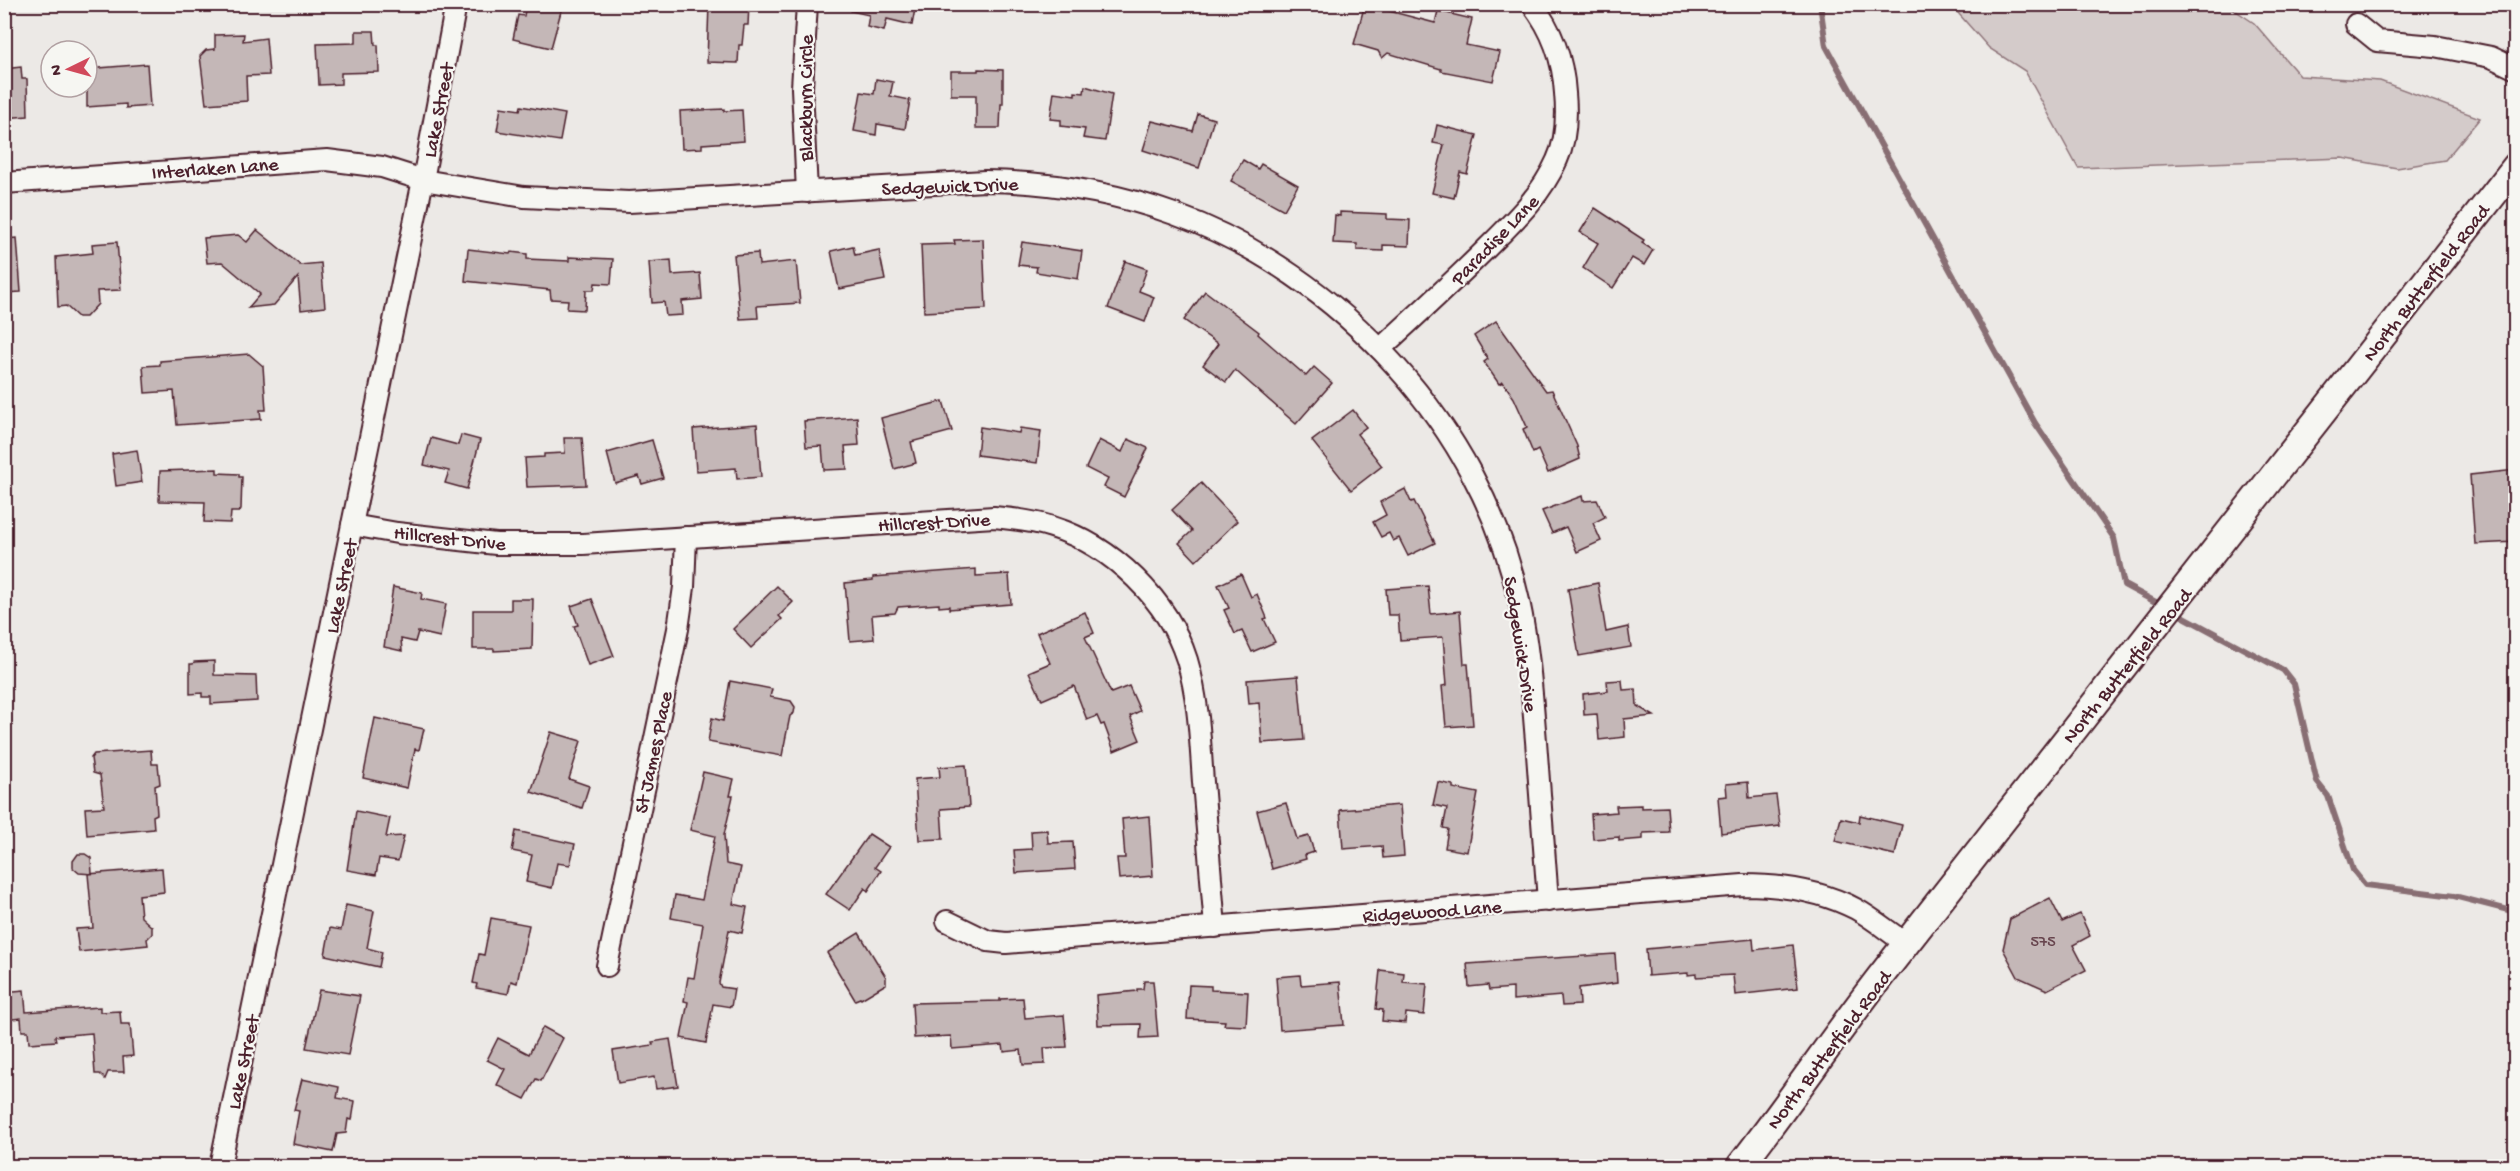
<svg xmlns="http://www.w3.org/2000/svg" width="2520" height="1171" viewBox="0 0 2520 1171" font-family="'Gochi Hand',sans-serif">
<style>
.green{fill:#d4cbca;stroke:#8f757a;stroke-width:1.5}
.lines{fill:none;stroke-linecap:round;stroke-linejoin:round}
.stream{stroke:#886e73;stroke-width:6}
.building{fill:#c4b7b7;stroke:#4a1f2b;stroke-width:1.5}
.minor-casing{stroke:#4a1f2b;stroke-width:24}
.major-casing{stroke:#4a1f2b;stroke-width:30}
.minor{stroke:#f6f6f2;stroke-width:20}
.major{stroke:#f6f6f2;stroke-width:26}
.labels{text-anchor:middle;stroke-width:4.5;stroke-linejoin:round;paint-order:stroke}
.number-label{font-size:16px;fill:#68454e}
.street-label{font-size:20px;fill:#4a1f2b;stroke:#f6f6f2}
</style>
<rect width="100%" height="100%" fill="#ece9e6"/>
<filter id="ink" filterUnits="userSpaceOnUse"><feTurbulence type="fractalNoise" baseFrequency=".0167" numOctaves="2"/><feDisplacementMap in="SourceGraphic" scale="12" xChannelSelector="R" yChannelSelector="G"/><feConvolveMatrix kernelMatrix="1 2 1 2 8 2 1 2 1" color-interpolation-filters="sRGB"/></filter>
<g filter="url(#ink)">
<polygon class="green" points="1951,5 2227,5 2254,23 2300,76 2380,81 2480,118 2445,160 2397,168 2342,158 2078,168 2025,71 1989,48"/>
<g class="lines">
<g class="stream">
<polyline points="1820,4 1826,46 2035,423 2114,538 2124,585 2163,606"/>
<polyline points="2175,612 2283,670 2294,684 2317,782 2328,796 2353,870 2365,885 2454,896 2516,912"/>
</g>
</g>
<g class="building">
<polygon points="526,4 563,4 551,48 513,39 518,15 524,16"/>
<polygon points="709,4 749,4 748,25 744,25 742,45 739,45 738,63 707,62"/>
<polygon points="851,4 916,4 912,25 887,19 884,31 867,27 869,15 851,11"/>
<polygon points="1365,4 1391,4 1389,11 1435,23 1438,11 1472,19 1466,45 1500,52 1493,81 1441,71 1441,69 1388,53 1382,58 1378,51 1354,44"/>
<polygon points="356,31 374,31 375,45 378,45 379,72 341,73 341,84 319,85 317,44 356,43"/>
<polygon points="244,34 243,41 266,38 269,75 246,76 247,101 206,104 200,56 206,50 215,49 215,35"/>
<polygon points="147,64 150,106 126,108 126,104 87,107 87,69"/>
<polygon points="21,67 22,79 27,79 28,116 4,118 4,69"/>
<polygon points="978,69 1003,70 1003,104 1001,104 1000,128 976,128 976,95 951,95 951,71 978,71"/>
<polygon points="876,79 893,82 890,96 910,100 905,129 877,124 876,135 854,131 861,92 874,94"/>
<polygon points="1085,86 1112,94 1105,141 1083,138 1085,129 1061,126 1061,120 1050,119 1054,92 1075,95 1075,92 1084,93"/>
<polygon points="521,106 565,114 560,141 497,131 501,107 520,110"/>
<polygon points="724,109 724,111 742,110 744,141 702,144 702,148 682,149 680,111"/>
<polygon points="1198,114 1214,119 1199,168 1143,150 1152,121 1193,131"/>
<polygon points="1437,125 1477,135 1467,174 1460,172 1454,198 1432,193 1444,145 1433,143"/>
<polygon points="1243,160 1258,169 1261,164 1298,185 1284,210 1231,181"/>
<polygon points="1595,208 1644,240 1642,243 1653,250 1644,265 1632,258 1613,288 1583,268 1598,243 1580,232"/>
<polygon points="1340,212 1387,214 1387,219 1410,220 1409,246 1383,245 1383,251 1357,250 1357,244 1333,243 1335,215 1340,216"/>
<polygon points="257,230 300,265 321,263 325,307 301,310 298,277 274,305 248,308 260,294 222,262 207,263 204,238 238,235 247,242"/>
<polygon points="17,238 21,292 4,293 4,239"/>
<polygon points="983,239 986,309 924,312 921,245 955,244 954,240"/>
<polygon points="117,242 121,290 97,291 98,304 86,317 78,317 66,306 58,307 56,257 93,253 92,244"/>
<polygon points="1022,242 1082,251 1078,279 1036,272 1037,267 1018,265"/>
<polygon points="853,246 855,255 879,250 885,280 839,289 831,251"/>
<polygon points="468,249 510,254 511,252 527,254 527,259 569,261 569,257 613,259 611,284 595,283 594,290 586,290 585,310 567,309 568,300 551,299 550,290 465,281"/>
<polygon points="758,253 759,265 796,261 800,303 757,306 758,318 740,319 734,255"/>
<polygon points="671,260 672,275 700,273 702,299 682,301 683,315 666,316 664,302 652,303 649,262"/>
<polygon points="1125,261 1147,269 1139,291 1154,297 1145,322 1108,308"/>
<polygon points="1205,291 1259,332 1258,334 1306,376 1314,367 1332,383 1296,424 1235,370 1226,382 1203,365 1218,344 1184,320"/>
<polygon points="1496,321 1546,391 1552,390 1577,446 1580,459 1548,473 1538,450 1533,453 1523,429 1527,427 1514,398 1503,382 1499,384 1484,362 1488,359 1474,336"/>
<polygon points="249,354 263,366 266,410 260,410 261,419 177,425 174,391 145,393 143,366 160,365 160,361"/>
<polygon points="943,401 952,431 911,442 916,463 894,469 881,418"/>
<polygon points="1353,410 1366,427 1357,434 1382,466 1351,490 1312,441"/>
<polygon points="857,417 859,445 845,446 847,469 824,470 822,446 806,447 804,421"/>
<polygon points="757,424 761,477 737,479 736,468 696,471 693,429"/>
<polygon points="980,427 1019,433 1020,428 1041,431 1037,463 977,455"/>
<polygon points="461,435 480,440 467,489 445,483 449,471 424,465 431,438 458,445"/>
<polygon points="564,438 582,438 586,485 527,487 525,458 544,457 544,454 565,453"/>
<polygon points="1128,439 1148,448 1124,497 1104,487 1108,479 1086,468 1099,440 1122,452"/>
<polygon points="652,440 663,478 642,484 639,476 615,483 607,453"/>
<polygon points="137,450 142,482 116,486 112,454"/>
<polygon points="217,469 217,473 239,474 239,477 242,477 241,509 239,512 231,512 230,523 204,522 205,502 159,501 160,471"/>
<polygon points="2516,470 2516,542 2475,544 2470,475"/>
<polygon points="1201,483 1237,521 1196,561 1179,543 1192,531 1172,510"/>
<polygon points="1405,489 1411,502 1414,501 1435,543 1408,556 1399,538 1393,541 1389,533 1381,537 1373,522 1386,515 1380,502"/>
<polygon points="1582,496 1583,501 1597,500 1605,517 1593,523 1601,541 1577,552 1566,527 1552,533 1542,511"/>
<polygon points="976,569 976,576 1009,574 1011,604 949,609 949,606 939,607 939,604 898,607 895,613 872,615 874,639 850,641 845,583 873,580 873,577"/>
<polygon points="1241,574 1251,597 1257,594 1267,618 1264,619 1275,642 1252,652 1242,631 1235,634 1224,610 1229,608 1218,585"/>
<polygon points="1598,583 1606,632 1628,627 1631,647 1579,656 1568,589"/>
<polygon points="777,586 793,602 779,616 782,619 751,648 733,629"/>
<polygon points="1428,586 1431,614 1460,611 1464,664 1468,664 1473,725 1446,727 1442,686 1447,685 1443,637 1400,640 1398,615 1388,615 1386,589"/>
<polygon points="393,587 422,593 421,599 446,604 440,637 418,632 415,642 401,639 402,651 384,647"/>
<polygon points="511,599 533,599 532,649 494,651 494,649 473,649 473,610 511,610"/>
<polygon points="592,599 614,656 588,665 574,626 578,625 571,606"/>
<polygon points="1085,612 1094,633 1085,637 1111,693 1129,686 1140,711 1130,716 1140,740 1114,751 1104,724 1101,725 1097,716 1087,720 1074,686 1042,700 1029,672 1050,663 1037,633"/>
<polygon points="214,661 214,675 256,676 257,701 211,704 211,697 202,697 202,693 190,694 190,664 193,664 194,662"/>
<polygon points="1298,676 1304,740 1262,743 1259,703 1249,704 1247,680"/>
<polygon points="1622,680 1623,690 1636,689 1637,706 1654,716 1624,719 1625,737 1599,740 1597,714 1584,715 1583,694 1608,691 1607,681"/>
<polygon points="730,681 772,689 770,697 791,701 795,707 794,713 790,716 782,756 708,742 712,718 723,721"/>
<polygon points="375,718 424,729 419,750 415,749 407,788 363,778"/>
<polygon points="551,732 581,741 569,779 589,786 582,808 531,792"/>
<polygon points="151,750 152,764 158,764 160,784 155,786 157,814 153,816 154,829 87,835 85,808 104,807 100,775 93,773 91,758 94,754"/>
<polygon points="966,765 969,807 941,809 943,839 919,840 915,779 940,777 939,767"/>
<polygon points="703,772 734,779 730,796 733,796 724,835 726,864 741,867 733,904 747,907 742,933 729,930 719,983 721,987 734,989 731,1007 713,1004 706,1043 681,1038 688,1002 684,1001 688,977 694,978 703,924 671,918 675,895 702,900 715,836 690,830"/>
<polygon points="1438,782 1453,785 1453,788 1478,793 1467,852 1445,848 1448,829 1443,828 1447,808 1433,805"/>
<polygon points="1748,782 1749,798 1776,795 1780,826 1721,833 1718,797 1727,796 1726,784"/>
<polygon points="1286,803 1297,839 1309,836 1314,852 1305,855 1306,859 1272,869 1257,811"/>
<polygon points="1400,805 1404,856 1383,858 1382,846 1343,849 1340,810"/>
<polygon points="1641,805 1641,808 1667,807 1669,832 1643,833 1643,839 1619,841 1619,837 1593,839 1591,814 1617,812 1616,806"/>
<polygon points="356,811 390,818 386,837 404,836 398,861 379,858 376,875 347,870"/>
<polygon points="1860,815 1902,825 1895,855 1835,841 1841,818 1859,822"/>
<polygon points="1149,816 1153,876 1119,879 1117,858 1125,858 1122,819"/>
<polygon points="1047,830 1048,843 1073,842 1075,869 1016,873 1014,850 1032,849 1031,831"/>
<polygon points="516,831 575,844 570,865 557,863 552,888 526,882 532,855 512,851"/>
<polygon points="869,834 889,847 875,867 881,871 868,891 865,888 850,910 826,894"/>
<polygon points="78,854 85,854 91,858 92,874 79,873 73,868 73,861"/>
<polygon points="162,868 164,892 139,895 141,917 152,927 152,934 147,939 148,945 79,952 76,929 93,928 88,874"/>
<polygon points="2050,898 2062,922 2080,914 2090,936 2073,945 2086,970 2047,990 2018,977 2003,949 2010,919"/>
<polygon points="346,905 374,911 367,948 382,952 379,967 325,955 330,928 341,930"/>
<polygon points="491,918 529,925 517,983 511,981 508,994 476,988 477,984 473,983 479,954 484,955"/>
<polygon points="859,933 886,977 886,984 861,999 860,998 855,1000 827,953"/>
<polygon points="1753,939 1754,950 1793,945 1798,988 1735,995 1733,975 1696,977 1696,974 1688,975 1688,973 1648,976 1646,949"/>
<polygon points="1615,954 1617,983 1579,988 1580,1005 1562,1006 1561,996 1513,1000 1513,988 1489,990 1488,985 1469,987 1467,964"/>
<polygon points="1380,970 1404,973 1403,982 1427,984 1424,1015 1406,1013 1405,1023 1382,1021 1383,1010 1376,1009"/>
<polygon points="1300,975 1301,985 1340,982 1344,1025 1280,1030 1276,977"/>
<polygon points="1144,981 1153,981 1158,1037 1140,1038 1141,1024 1098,1025 1096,995 1137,991 1137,989 1143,989"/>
<polygon points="1189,985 1211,986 1211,990 1248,992 1246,1026 1224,1025 1225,1021 1187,1019"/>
<polygon points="24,990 26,1012 100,1007 100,1012 120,1011 121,1024 130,1024 133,1056 123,1057 124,1072 108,1072 105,1079 100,1074 95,1074 92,1033 55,1036 56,1041 29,1043 28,1031 22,1031 21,1018 4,1020 4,992"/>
<polygon points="319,990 360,996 348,1055 306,1048"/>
<polygon points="1023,998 1025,1018 1064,1015 1067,1047 1044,1048 1045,1064 1023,1065 1021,1050 1004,1052 1003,1045 952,1049 951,1036 914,1038 912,1003 1000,1001 1000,999"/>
<polygon points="543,1027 563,1038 541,1081 536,1079 525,1099 497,1085 505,1069 487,1060 498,1038 529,1054"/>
<polygon points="670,1039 678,1086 656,1089 654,1077 618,1083 613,1051 653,1045 652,1042"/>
<polygon points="302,1079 339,1087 337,1098 355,1101 352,1120 348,1119 346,1133 337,1134 333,1152 293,1144 299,1111 294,1110"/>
</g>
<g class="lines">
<g class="minor-casing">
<g id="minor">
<polyline points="2356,24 2377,41 2435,46 2491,57 2516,69"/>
<path d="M4,183L327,160L382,167L423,180L524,197L629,202L985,181C1049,182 1113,192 1174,214C1339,273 1482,428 1519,601C1529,647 1532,694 1536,741C1540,794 1544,848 1548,901"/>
<polyline points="807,192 802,88 807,4"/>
<path d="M1380,349C1416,316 1452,283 1486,249C1514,221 1541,196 1557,160C1567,139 1567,115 1565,93C1563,59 1553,31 1532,4"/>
<path d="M352,525L397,533L496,544H583L994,517C1014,519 1034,521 1052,527C1113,546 1168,600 1187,660C1199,700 1200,741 1203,782C1207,831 1211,879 1215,927"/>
<path d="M947,921L988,941L1006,943L1743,885C1781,885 1822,891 1856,909C1874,919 1890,933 1907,944"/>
<polyline points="607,966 678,629 684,587 686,537"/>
<polyline points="220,1166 423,180 456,4"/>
</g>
</g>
<g class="major-casing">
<path id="major" d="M1740,1166C1788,1105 1832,1039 1880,977C2091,707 2305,438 2516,166"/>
</g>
<use href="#minor" class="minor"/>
<use href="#major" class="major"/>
</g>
</g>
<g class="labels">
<g class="number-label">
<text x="2043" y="946">575</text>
</g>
<g class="street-label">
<text transform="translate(805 98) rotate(-90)" y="7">Blackburn Circle</text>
<text transform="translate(437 110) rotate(-79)" y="7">Lake Street</text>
<text transform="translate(215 167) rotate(-4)" y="7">Interlaken Lane</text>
<text transform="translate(950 185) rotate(-2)" y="7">Sedgewick Drive</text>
<text transform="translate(1494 239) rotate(-46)" y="7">Paradise Lane</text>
<text transform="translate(2425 282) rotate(-52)" y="7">North Butterfield Road</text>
<text transform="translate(934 521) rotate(-3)" y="7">Hillcrest Drive</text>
<text transform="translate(450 537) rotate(6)" y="7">Hillcrest Drive</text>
<text transform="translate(340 586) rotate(-78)" y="7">Lake Street</text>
<text transform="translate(1522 644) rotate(81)" y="7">Sedgewick Drive</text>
<text transform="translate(2126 665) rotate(-51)" y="7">North Butterfield Road</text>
<text transform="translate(652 752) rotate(-78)" y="7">St James Place</text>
<text transform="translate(1432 910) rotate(-4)" y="7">Ridgewood Lane</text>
<text transform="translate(1828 1049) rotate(-53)" y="7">North Butterfield Road</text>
<text transform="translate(242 1062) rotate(-78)" y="7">Lake Street</text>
</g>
</g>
<rect width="2520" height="1171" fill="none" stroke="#f6f6f2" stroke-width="24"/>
<rect x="12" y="12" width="2496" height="1147" fill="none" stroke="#4a1f2b" stroke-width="2" filter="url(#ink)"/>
<g transform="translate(69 69) rotate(265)"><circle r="28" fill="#f6f6f2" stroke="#b1a0a2" stroke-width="1.5"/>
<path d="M0-4.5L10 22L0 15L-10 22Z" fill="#d1495b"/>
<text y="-9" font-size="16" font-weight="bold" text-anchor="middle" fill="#4a1f2b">N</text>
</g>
</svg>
